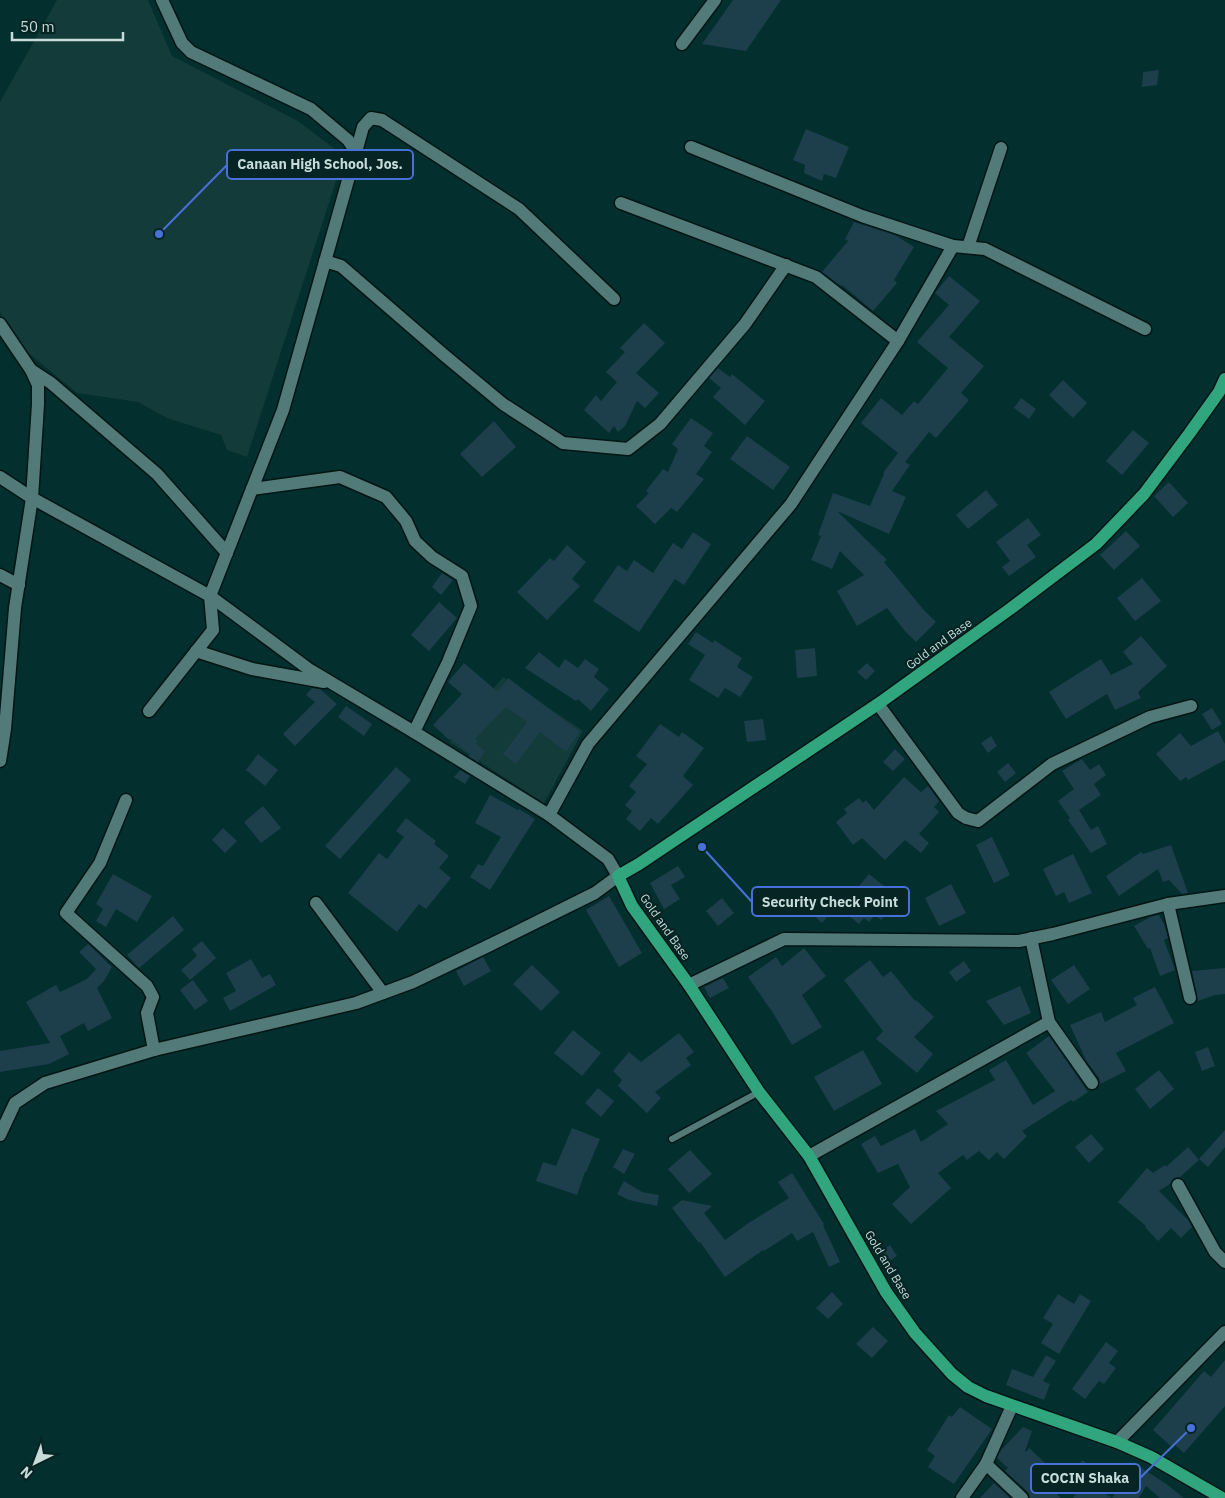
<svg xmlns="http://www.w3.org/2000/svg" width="1225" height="1498" viewBox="0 0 1225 1498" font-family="'IBM Plex Sans',sans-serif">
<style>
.built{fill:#133b39}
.building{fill:#1c3f4b}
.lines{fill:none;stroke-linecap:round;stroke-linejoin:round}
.lane-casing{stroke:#001615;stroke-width:9}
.street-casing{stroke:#001615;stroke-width:15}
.primary-casing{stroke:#001615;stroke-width:15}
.lane{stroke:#517a78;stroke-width:6}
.street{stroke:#517a78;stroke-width:12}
.primary{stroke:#31a57d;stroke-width:12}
.labels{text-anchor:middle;stroke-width:4.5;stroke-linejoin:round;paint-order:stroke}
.street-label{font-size:12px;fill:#c6dbda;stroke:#052423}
.leader{fill:none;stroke:#4771d8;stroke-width:2}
.callout-dot{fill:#4771d8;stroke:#052423;stroke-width:2}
.callout{fill:#052423;stroke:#4771d8;stroke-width:2}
.callout-label{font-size:14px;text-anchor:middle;font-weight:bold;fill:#c6dbda}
</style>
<rect width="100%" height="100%" fill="#032f2e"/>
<g class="built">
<polygon points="57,0 148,0 172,56 298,121 344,156 247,457 227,450 221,435 167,418 138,402 77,393 27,352 0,312 0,102"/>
<polygon points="503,677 583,731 544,803 449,742"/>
</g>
<g class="building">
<polygon points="733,0 781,0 746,51 702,44"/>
<polygon points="1159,70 1157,85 1142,87 1143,72"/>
<polygon points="806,129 849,147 836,178 824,174 822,181 804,173 805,165 793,160"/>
<polygon points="854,222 895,235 914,247 894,280 897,283 873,311 842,285 841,286 822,272 848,241 845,239"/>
<polygon points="949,276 980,301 949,337 984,366 961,393 969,400 936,438 929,432 905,462 910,465 892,491 906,497 889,534 837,511 887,560 884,562 923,609 936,622 916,642 904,630 887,608 857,626 837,591 864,575 840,551 832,569 811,560 821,536 818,535 833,493 870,506 884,474 883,473 898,453 861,423 881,398 902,415 914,401 918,404 948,368 917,342 949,305 935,293"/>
<polygon points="644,323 665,343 636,373 659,393 645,408 637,401 625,426 618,432 614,426 609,433 584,410 596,395 601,401 617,382 606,372 625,352 620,348"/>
<polygon points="718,368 730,377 732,374 765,401 745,425 713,397 721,388 709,378"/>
<polygon points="1063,380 1087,403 1073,418 1049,395"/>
<polygon points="1021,398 1036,409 1029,419 1014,408"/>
<polygon points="691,418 713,433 704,446 712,452 696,474 704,479 677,512 671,508 655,524 636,506 649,493 646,491 663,469 668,472 678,449 672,444"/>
<polygon points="494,421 516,447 482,477 460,454"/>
<polygon points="1133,430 1149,443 1122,475 1106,461"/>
<polygon points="747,436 790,467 773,490 730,459"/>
<polygon points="1169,482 1188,503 1173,517 1154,496"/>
<polygon points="986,490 998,505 968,529 956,515"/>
<polygon points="1028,518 1041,535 1027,545 1036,557 1009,576 1002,567 1010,561 996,542"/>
<polygon points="1126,531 1140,546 1114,570 1100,555"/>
<polygon points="693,532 711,544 684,585 675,579 639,632 593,601 618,565 627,571 634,560 653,573 673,543 682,549"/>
<polygon points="567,545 586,562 572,579 580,586 547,620 517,592 550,558 554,561"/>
<polygon points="442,573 453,580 441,595 432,587"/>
<polygon points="1142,578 1161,601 1135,621 1117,598"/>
<polygon points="439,602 457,618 429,651 411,635"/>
<polygon points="696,632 713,643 714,640 742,658 737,667 753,677 740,697 725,688 718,698 689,680 705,655 688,644"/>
<polygon points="1141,636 1167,666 1138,692 1141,698 1115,710 1107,694 1066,719 1049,692 1101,659 1111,675 1133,664 1123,652"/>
<polygon points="815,648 817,676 797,678 795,650"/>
<polygon points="539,652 559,668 565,659 578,668 585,659 599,669 594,677 609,689 591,711 578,699 576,701 525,668"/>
<polygon points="464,663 498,692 508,678 580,732 566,752 540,732 516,764 503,754 527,722 506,707 475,739 478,741 476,744 485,751 478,762 468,756 470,754 450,739 449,740 433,725 462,694 448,682"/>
<polygon points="867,663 875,671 866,680 857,672"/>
<polygon points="312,688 320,689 337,704 295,746 283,734 315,702 306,695"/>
<polygon points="346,706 372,724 364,736 338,717"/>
<polygon points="1212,708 1222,724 1212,730 1202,714"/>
<polygon points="763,719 766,740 747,742 744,721"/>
<polygon points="660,724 679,737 682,732 704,748 683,776 693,785 658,824 651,818 640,831 626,819 632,811 625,805 636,792 629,786 647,764 636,756"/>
<polygon points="1218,731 1225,744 1225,760 1188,780 1186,777 1180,781 1156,754 1180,733 1191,746"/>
<polygon points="991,736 997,746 988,753 981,743"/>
<polygon points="895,749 905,759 893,771 883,762"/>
<polygon points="258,754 278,770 265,786 246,770"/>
<polygon points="1082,759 1090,770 1099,764 1106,775 1094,784 1101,795 1079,810 1091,830 1098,826 1107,844 1091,853 1068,820 1070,818 1058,801 1074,789 1062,771"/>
<polygon points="1008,763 1016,773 1005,782 997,772"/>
<polygon points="396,767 411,780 340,859 325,846"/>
<polygon points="460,770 470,776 465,784 454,777"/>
<polygon points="904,777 921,792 928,786 939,801 934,807 939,812 919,834 929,843 921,853 905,840 885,860 862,838 853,845 836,822 847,813 844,809 859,798 863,803 866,800 874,810"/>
<polygon points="490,795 518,810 519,809 535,819 490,890 470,877 478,864 483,866 501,837 475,823"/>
<polygon points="263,806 281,828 261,843 244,822"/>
<polygon points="406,818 436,841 434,844 449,856 439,868 451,878 426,909 419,904 397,932 348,893 379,853 387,859 404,837 396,831"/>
<polygon points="223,828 237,841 225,853 212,840"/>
<polygon points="992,837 1010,875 994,883 976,845"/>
<polygon points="1171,845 1188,893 1182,894 1169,880 1163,882 1158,869 1119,896 1106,876 1141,852 1143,854"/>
<polygon points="1073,854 1092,893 1069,903 1064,892 1056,896 1043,869"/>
<polygon points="678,866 685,877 671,885 680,899 664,909 650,883"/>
<polygon points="113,874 152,896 137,922 116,909 106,927 96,921 103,909 96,904"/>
<polygon points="869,874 894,894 886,903 891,908 881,920 875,915 869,922 864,918 859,924 840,909"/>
<polygon points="951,884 966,913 939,926 925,898"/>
<polygon points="827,891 840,902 822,923 810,912"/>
<polygon points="609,896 642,953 619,967 586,910"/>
<polygon points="722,898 734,913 718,926 706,911"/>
<polygon points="1159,915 1164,924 1168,938 1164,940 1175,970 1160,976 1150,948 1148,949 1134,926 1150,917"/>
<polygon points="173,916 184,930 139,968 127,955"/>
<polygon points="202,941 216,958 190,980 181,970 197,956 192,949"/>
<polygon points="88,944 112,967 104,981 97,988 112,1018 88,1031 84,1023 60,1036 69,1054 49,1064 0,1072 0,1051 50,1043 26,1002 56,985 60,992 87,979 96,969 79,952"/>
<polygon points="804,948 826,976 802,995 822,1027 792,1045 773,1013 748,977 776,957 782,966"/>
<polygon points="483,957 491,971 464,986 456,971"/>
<polygon points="251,959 262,978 270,974 276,985 230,1011 223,998 236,991 226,973"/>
<polygon points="870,960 883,977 891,971 915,1001 916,1000 934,1017 914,1037 933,1054 917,1073 876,1039 883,1031 844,980"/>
<polygon points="964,961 971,971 956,982 949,972"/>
<polygon points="532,965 560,992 541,1011 513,984"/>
<polygon points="1074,965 1090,989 1068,1004 1051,980"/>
<polygon points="1225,968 1225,994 1215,995 1198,1001 1192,971"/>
<polygon points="723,978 729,988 710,998 704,987"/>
<polygon points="193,980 208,1001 195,1010 180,990"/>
<polygon points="1020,986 1031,1013 1004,1025 986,1001"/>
<polygon points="1155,987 1174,1023 1116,1053 1126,1071 1100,1084 1099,1078 1086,1060 1070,1025 1101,1012 1105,1022 1137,1005 1133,998"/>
<polygon points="573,1030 601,1053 582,1076 554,1053"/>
<polygon points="679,1033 694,1052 686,1058 691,1065 655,1092 661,1098 647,1113 618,1086 622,1080 613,1071 629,1052 641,1062"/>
<polygon points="1049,1036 1088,1092 1073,1102 1071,1100 1022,1131 1027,1136 1004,1159 997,1152 989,1160 979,1151 967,1160 963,1155 938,1173 951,1188 911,1224 892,1204 910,1187 898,1164 878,1173 861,1144 875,1136 881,1146 915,1129 921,1142 948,1124 936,1111 995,1080 989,1070 1006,1060 1033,1105 1055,1091 1026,1053"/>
<polygon points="1208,1047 1215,1066 1202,1071 1195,1052"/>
<polygon points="863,1050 882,1084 834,1111 814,1077"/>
<polygon points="1159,1070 1174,1089 1150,1109 1135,1089"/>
<polygon points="598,1088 614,1101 601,1117 585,1103"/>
<polygon points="572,1128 600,1139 586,1172 585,1172 577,1195 536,1181 543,1162 556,1166"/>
<polygon points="1225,1130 1225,1147 1208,1167 1199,1159"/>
<polygon points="1091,1134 1104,1149 1089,1163 1075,1147"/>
<polygon points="1188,1147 1199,1160 1180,1177 1174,1178 1170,1184 1159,1191 1188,1220 1192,1227 1181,1238 1171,1228 1158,1241 1145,1227 1146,1226 1118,1202 1147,1168 1153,1173 1165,1165 1166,1167"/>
<polygon points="623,1149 635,1154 624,1174 613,1167"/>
<polygon points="690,1150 712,1174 689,1193 668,1169"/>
<polygon points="792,1173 824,1224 823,1225 840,1262 829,1267 813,1232 797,1241 792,1233 764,1251 763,1250 725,1277 700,1242 699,1243 672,1208 682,1200 712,1206 704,1213 725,1240 747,1224 789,1198 778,1182"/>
<polygon points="624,1181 642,1192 659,1195 657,1206 629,1200 617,1194"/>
<polygon points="890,1245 897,1256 884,1264 877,1254"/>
<polygon points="832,1292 843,1304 828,1319 816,1308"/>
<polygon points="1058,1294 1074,1304 1080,1294 1091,1301 1059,1354 1041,1343 1053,1324 1043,1318"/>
<polygon points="873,1327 888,1341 872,1358 856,1344"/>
<polygon points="1106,1342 1118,1351 1109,1363 1116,1368 1104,1384 1099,1381 1085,1399 1072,1389"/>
<polygon points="1046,1355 1056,1361 1043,1381 1050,1384 1044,1400 1006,1385 1012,1369 1033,1377"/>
<polygon points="1225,1360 1225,1406 1184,1453 1175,1445 1173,1448 1153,1430 1204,1371 1211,1377"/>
<polygon points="960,1407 992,1429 954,1484 928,1467 935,1456 927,1450 949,1415 952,1417"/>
<polygon points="1023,1427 1032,1431 1025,1451 1026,1452 1029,1448 1045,1463 1034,1474 1061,1498 1030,1498 1028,1492 1005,1471 1008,1468 997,1458 1001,1450"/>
<polygon points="1082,1460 1091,1466 1084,1477 1075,1471"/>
<polygon points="1135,1464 1165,1483 1184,1498 1160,1498 1146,1486 1139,1498 1112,1498"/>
<polygon points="1085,1480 1112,1498 1073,1498"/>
<polygon points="994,1483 1010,1498 980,1498"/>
</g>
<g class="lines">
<g class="lane-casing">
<polyline id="lane" points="672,1139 759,1092"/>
</g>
<g class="street-casing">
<g id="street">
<polyline points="682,44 715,0"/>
<polyline points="691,147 862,216 953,246"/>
<polyline points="356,152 363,127 371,118 382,120 519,209 614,299"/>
<polyline points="621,203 816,277 898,341"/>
<polyline points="968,247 1001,148"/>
<polyline points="325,261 341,266 444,355 503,404 563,443 628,449 660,424 745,324 786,265"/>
<polyline points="0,324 31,370 38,385 38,404 32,498 15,608 5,729 0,761"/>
<polyline points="31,370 51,383 157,474 227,553"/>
<polyline points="0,477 32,498 210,596 310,670 414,732 549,815 608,859 618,876 595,893 490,945 413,982 356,1003 154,1050 45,1083 15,1103 0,1135"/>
<polyline points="252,489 340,477 386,497 406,521 415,541 432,557 462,576 471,606 448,662 414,732"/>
<polyline points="0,575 19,585"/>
<polyline points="196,651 252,669 324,682"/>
<polyline points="878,704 958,813 966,818 978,821 1052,764 1150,717 1191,706"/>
<polyline points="149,711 213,630 210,596 283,410 356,152 348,140 311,109 191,52 182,43 162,0"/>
<polyline points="126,800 100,863 66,913 147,986 153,997 147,1013 154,1050"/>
<polyline points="549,815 588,744 791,504 898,341 953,246 985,249 1145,329"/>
<polyline points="316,903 383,993"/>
<polyline points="1168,904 1190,998"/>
<polyline points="1031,938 1049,1022 1092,1083"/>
<polyline points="689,985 784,939 1019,941 1053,934 1168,904 1225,896"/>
<polyline points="809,1156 1049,1022"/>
<polyline points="1178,1185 1215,1252 1225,1262"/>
<polyline points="1117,1442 1225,1332"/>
<polyline points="986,1464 1022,1498"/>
<polyline points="962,1498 986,1464 1012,1406"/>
</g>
</g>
<g class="primary-casing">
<polyline id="primary" points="1222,1498 1151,1457 1117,1442 986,1396 968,1387 952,1374 915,1333 886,1292 809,1156 759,1092 689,985 632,906 618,876 639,864 878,704 1010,609 1096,544 1144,494 1189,434 1219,392 1225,379"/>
</g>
<use href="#lane" class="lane"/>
<use href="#street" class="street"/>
<use href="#primary" class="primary"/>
</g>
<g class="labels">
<g class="street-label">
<text transform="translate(939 644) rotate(-36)" y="4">Gold and Base</text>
<text transform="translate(665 927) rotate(55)" y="4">Gold and Base</text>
<text transform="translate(888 1265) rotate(59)" y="4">Gold and Base</text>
</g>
</g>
<path class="leader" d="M159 234L227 165M702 847L752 902M1191 1428L1140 1478"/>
<g class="callout-dot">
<circle cx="159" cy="234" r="5"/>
<circle cx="702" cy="847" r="5"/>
<circle cx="1191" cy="1428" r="5"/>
</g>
<g class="callout">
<rect x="227" y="150" width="186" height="29" rx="5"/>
<rect x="752" y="887" width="157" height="29" rx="5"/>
<rect x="1031" y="1464" width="109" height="29" rx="5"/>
</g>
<g class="callout-label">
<text x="320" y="169">Canaan High School, Jos.</text>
<text x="830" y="907">Security Check Point</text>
<text x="1085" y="1483">COCIN Shaka</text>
</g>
<g transform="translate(35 1463) rotate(222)" stroke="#052423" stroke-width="4" paint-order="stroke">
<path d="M0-4L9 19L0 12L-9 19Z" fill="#c6dbda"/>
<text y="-8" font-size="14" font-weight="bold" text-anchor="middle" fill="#c6dbda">N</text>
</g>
<path d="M12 32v8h111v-8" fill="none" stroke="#c6dbda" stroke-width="2.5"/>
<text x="20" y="32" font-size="15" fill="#c6dbda" stroke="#052423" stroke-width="4" paint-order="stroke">50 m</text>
</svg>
